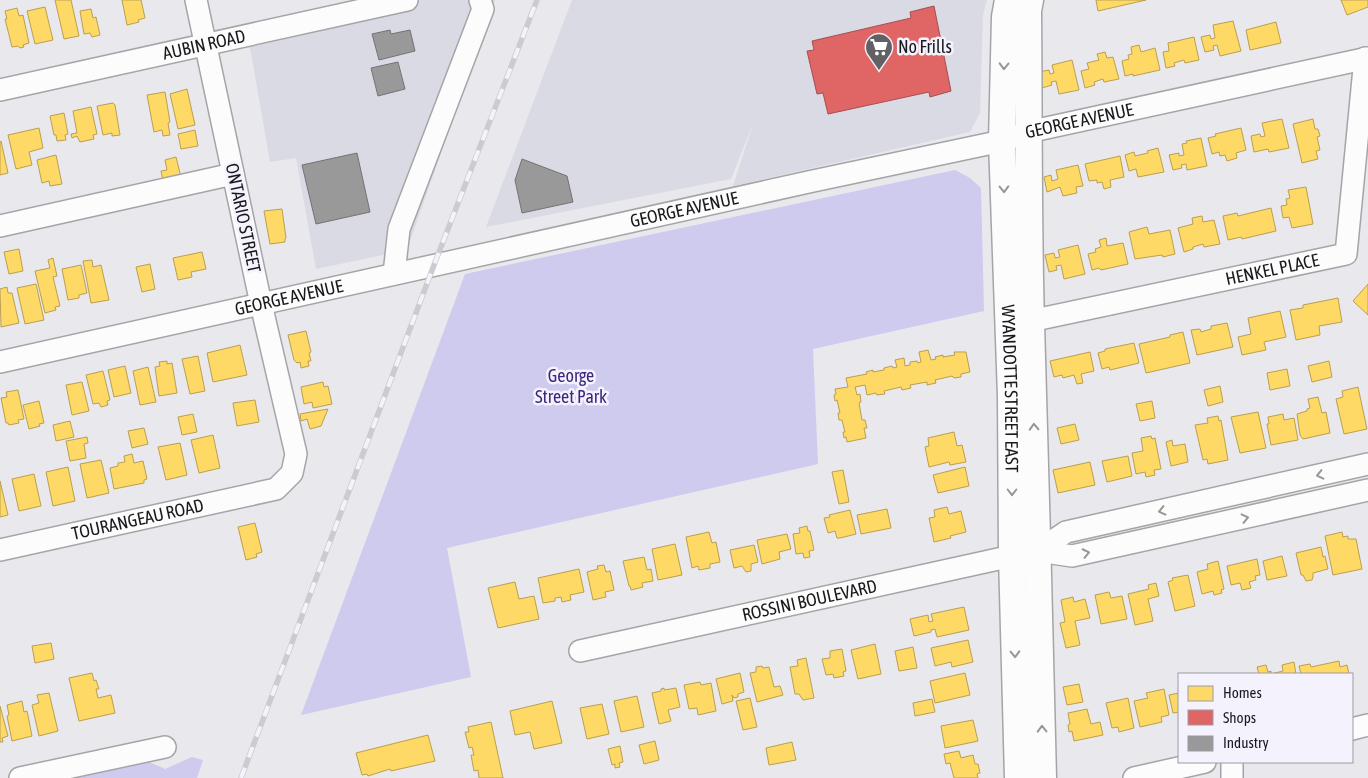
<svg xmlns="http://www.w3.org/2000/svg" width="1368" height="778" viewBox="0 0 1368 778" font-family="'Asap Condensed',sans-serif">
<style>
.built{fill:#dadae5}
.green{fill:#cfcbee}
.homes{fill:#ffd966;stroke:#ba9f50}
.shops{fill:#e06666;stroke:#a44f50}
.industry{fill:#999;stroke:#737274}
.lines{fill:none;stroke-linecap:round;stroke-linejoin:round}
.minor-casing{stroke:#a5a5a8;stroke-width:24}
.major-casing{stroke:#a5a5a8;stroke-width:29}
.minor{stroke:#fcfcfc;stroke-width:21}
.major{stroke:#fcfcfc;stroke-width:26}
.rail-casing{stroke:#ccccce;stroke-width:5.5}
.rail{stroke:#f4f3fd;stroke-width:4;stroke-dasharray:11;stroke-linecap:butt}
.oneway{stroke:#969597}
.labels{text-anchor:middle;stroke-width:5;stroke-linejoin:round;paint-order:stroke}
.street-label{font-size:18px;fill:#19181c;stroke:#f4f3fd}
.poi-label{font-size:18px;fill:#19181c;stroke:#f4f3fd;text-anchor:start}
.park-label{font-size:18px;fill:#3d257e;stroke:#f4f3fd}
</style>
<rect width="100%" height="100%" fill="#e8e8ed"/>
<g class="built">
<polygon points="407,0 495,0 407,250 316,269 296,158 270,162 250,47 409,10"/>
<polygon points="572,0 987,0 983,15 980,113 970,132 733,186 754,121 731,179 486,227"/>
</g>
<g class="green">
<polygon points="955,170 970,178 981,188 984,311 813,349 818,464 447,548 471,677 301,715 465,274"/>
<polygon points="192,757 203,760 197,778 67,778 147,761 165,769"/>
</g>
<g class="homes">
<polygon points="55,0 71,0 79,36 64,39"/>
<polygon points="122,0 141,0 145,18 138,20 139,22 127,25"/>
<polygon points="1096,0 1146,0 1098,11"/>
<polygon points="1341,0 1368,0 1368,7 1347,15"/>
<polygon points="45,7 53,40 35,44 27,11"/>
<polygon points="17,8 19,16 23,15 29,43 23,45 24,47 20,48 18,46 12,47 5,19 7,19 5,11"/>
<polygon points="91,9 93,18 96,17 100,35 92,37 90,33 84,34 80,11"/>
<polygon points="1233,21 1241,51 1220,56 1217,45 1213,46 1214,50 1205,52 1201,37 1210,35 1211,39 1215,38 1213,25"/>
<polygon points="1276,22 1281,43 1250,50 1246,30"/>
<polygon points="1194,37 1199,60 1185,63 1184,60 1174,63 1175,66 1166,68 1163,52 1169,51 1168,43"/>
<polygon points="1139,45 1141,52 1155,48 1160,70 1133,76 1133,74 1125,76 1122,61 1129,59 1128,55 1132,54 1131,47"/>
<polygon points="1105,52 1107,58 1113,57 1119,79 1104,82 1103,79 1094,82 1095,85 1085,88 1081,71 1089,69 1087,63 1099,60 1097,54"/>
<polygon points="1072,60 1079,90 1059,94 1056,81 1051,82 1052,85 1042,88 1039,72 1049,70 1050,74 1054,73 1052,65"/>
<polygon points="187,89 195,125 178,129 170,94"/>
<polygon points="165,92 170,122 168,123 170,135 163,136 162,130 154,132 147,95"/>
<polygon points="113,103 115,105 120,135 112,136 112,133 103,135 97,106"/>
<polygon points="91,107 97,134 93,135 94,139 80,142 77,136 72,138 71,134 77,133 73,111"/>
<polygon points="64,113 68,134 65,135 66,140 57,141 56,135 54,135 50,116"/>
<polygon points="1282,119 1289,148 1269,152 1268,149 1254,152 1251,136 1260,134 1261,137 1265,136 1262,123"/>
<polygon points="1313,119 1315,129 1318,129 1320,136 1317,137 1320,150 1316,151 1318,159 1302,163 1293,124"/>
<polygon points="39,128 43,148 29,152 32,165 16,169 8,135"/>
<polygon points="1241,128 1246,150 1236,153 1237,158 1227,161 1225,155 1220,156 1219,152 1212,154 1208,138 1216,136 1215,134"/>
<polygon points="195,130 198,146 181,149 178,134"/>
<polygon points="1201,138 1207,166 1187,170 1186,164 1181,165 1182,168 1173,170 1169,155 1179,153 1179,156 1184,155 1182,144 1187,143 1186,141"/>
<polygon points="1,141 8,173 0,175 0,142"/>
<polygon points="1158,148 1164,172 1138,177 1136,169 1129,171 1125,155 1134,152 1135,156 1148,153 1147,151"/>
<polygon points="56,155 62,184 50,186 49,181 42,183 37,160"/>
<polygon points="1120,156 1124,177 1110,180 1111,187 1104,189 1102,182 1097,183 1097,180 1089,181 1085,164"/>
<polygon points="176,157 182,181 164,186 161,171 167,170 165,160"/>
<polygon points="1078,165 1083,186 1076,187 1077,193 1063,196 1060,187 1047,192 1044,177 1051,175 1052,181 1058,179 1056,170"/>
<polygon points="1306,187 1313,224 1292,228 1289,217 1283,218 1281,206 1287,205 1286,199 1290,198 1288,190"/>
<polygon points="1271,208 1276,231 1242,239 1241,237 1228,240 1223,216 1237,213 1238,216"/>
<polygon points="282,209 286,238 285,239 285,242 270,244 264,211"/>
<polygon points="1202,216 1203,222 1214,220 1220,244 1204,247 1203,244 1193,247 1193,249 1184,252 1178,228 1193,224 1192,218"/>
<polygon points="1147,227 1149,234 1170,230 1175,254 1163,257 1162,255 1135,259 1129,232"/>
<polygon points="1106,238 1107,246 1123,243 1128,264 1101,270 1099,268 1092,270 1088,254 1096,252 1095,249 1101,247 1099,240"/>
<polygon points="1078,245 1085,274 1064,279 1061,265 1056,266 1057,270 1049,272 1045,255 1054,253 1055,258 1060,257 1058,250"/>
<polygon points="19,249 23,271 9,274 4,252"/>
<polygon points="202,252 206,269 191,272 192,277 178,280 173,258"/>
<polygon points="53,258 57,276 53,277 60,306 55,307 56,310 45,313 35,271 50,268 48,260"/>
<polygon points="92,260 93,267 101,265 109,300 91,303 83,261"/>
<polygon points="150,264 155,289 142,292 136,267"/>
<polygon points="81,265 87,293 79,295 79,298 68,300 62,269"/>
<polygon points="36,284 44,320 25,324 17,288"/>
<polygon points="1368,284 1368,315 1353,301"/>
<polygon points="7,287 8,293 12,293 19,323 1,327 0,289"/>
<polygon points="1338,298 1342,322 1319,326 1320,335 1296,340 1290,310 1303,308 1303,305"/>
<polygon points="1280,311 1286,337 1264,342 1266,350 1242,355 1238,337 1251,334 1248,318"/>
<polygon points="1227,323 1233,347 1197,355 1191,330 1200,329 1201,332 1211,329 1211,326"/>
<polygon points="306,331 311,352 309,353 311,361 308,361 309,366 301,368 300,362 297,363 294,360 288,335"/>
<polygon points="1183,332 1190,363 1146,373 1139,344 1170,337 1170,335"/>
<polygon points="1134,343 1139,363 1110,370 1109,367 1102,369 1098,353 1105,351 1105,349"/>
<polygon points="240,345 247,375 213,382 207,353"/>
<polygon points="928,350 931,360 936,359 935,357 943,355 943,357 955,355 954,352 966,352 970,372 961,374 961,377 954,378 952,376 935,380 936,383 927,385 927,382 910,385 911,388 902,390 901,387 884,391 885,394 877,395 876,393 867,395 865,385 855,387 857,395 860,394 861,402 859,403 862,420 865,420 867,428 864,428 866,438 847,442 846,437 844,438 843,432 845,432 842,420 839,420 838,413 840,413 837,400 835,401 834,395 836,394 835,389 848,387 846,378 867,374 866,372 873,370 873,372 884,370 884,368 892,366 893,368 897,367 895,360 904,358 905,366 910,365 910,362 917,361 918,363 921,362 919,352"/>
<polygon points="1090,352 1094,371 1081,374 1083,383 1077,384 1074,375 1063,378 1062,375 1054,377 1050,361"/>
<polygon points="198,356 205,391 190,394 182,359"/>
<polygon points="167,361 167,364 172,363 177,393 159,396 155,367 160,366 159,362"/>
<polygon points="1329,361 1332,377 1312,382 1308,366"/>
<polygon points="125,366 131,393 114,397 108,370"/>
<polygon points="148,367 156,402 140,405 133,371"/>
<polygon points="1287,369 1290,386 1270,390 1267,373"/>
<polygon points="103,371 110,400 107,401 108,405 101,407 99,403 93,404 86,375"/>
<polygon points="82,382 89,411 72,415 66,385"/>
<polygon points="323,382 324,387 328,386 332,404 313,408 312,402 304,404 301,387"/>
<polygon points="1220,386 1223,402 1208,406 1204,390"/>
<polygon points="1358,387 1367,429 1344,434 1336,399 1343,397 1342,391"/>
<polygon points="18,390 24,419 18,420 19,423 9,425 8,423 6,423 1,398 7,397 6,392"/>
<polygon points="1318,397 1322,413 1326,412 1330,433 1303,439 1300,435 1297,414 1307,411 1307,409 1310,408 1308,399"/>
<polygon points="255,400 259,422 237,426 233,403"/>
<polygon points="39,401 44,423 39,424 40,426 29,429 23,405"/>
<polygon points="1152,401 1155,418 1140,421 1136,404"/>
<polygon points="328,409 321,426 310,429 307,419 301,421 300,414"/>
<polygon points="1258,412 1266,448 1240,453 1231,417"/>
<polygon points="193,414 197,432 182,435 178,417"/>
<polygon points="1283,414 1284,420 1294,418 1298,440 1271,445 1267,424 1269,424 1268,417"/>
<polygon points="1218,416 1219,421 1221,420 1228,460 1208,464 1207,459 1203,460 1195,425 1208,423 1207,418"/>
<polygon points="70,421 74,437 56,441 53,425"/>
<polygon points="1075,424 1079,440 1061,444 1057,428"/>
<polygon points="144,428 148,444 132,448 128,431"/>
<polygon points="954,432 957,446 962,445 966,462 950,465 949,462 929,467 925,447 929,446 928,438"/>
<polygon points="213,435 220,468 199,473 191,440"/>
<polygon points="1151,436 1152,439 1155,438 1161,469 1154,470 1155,475 1146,477 1145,472 1136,474 1132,453 1143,451 1141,438"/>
<polygon points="87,437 88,443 84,444 86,458 70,461 66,441"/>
<polygon points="1172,440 1173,446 1185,444 1188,462 1171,466 1166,442"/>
<polygon points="180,443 187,475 166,480 158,447"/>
<polygon points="132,454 134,463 143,461 147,479 144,480 144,483 114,489 110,468 118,466 118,463 125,462 124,456"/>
<polygon points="1128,456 1132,476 1107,482 1102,461"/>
<polygon points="101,460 109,493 87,498 80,464"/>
<polygon points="1090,462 1095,485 1058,493 1053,470"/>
<polygon points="68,467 75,501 53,506 46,472"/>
<polygon points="965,467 969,486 938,493 933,475"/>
<polygon points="843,470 849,502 839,504 832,472"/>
<polygon points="34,474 41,506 19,511 12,479"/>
<polygon points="0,481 8,515 0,517"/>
<polygon points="947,507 949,514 961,511 966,532 950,536 951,538 934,542 929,518 935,517 934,510"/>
<polygon points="887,509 891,528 861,534 857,515"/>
<polygon points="850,510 856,534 840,538 837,538 835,531 828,533 824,518 830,517 829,515"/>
<polygon points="255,523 262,552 256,554 257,557 246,560 238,527"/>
<polygon points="807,526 808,531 810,531 814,550 809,551 810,557 804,558 803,553 796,554 793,534 800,533 799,528"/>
<polygon points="709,532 712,543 716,542 720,562 710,564 710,568 699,570 698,566 692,568 686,537"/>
<polygon points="1342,532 1343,537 1348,536 1348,539 1356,539 1362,569 1333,575 1325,536"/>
<polygon points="787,534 791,549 779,552 780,559 762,564 757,540"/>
<polygon points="675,544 682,575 658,580 652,549"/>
<polygon points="754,545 758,562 751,564 751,571 746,572 742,566 734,568 730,550"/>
<polygon points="1321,547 1323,557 1325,556 1328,569 1313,573 1313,577 1312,580 1306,581 1303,575 1301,575 1296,553"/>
<polygon points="1282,556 1287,576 1267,580 1263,561"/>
<polygon points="644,557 647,570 651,569 653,581 642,583 643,587 631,590 630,586 629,586 623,561"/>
<polygon points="1257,559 1260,575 1255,576 1256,580 1249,582 1251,588 1242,590 1240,583 1231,585 1227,566"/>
<polygon points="1218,561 1224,589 1221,590 1222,593 1214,595 1213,591 1202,594 1197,572 1208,569 1207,564"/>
<polygon points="604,565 606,572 610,571 614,590 605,592 606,597 593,600 587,572 598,569 597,566"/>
<polygon points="579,569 584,592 570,595 571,600 562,602 561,597 555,598 555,601 543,603 538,578"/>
<polygon points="1188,575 1195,606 1175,611 1168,582 1173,580 1172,578"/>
<polygon points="515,582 519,599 534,596 539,619 498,628 488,588"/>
<polygon points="1156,583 1159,596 1148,599 1153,621 1135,625 1128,594 1149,589 1148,585"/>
<polygon points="1109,592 1111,598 1122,596 1127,619 1101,624 1095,595"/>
<polygon points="1073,597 1074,602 1085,599 1090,618 1075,621 1080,645 1066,648 1060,623 1065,622 1061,600"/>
<polygon points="964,607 969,630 937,637 935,629 931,630 931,632 914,636 910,619 928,615 929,622 933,621 931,614"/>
<polygon points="968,640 973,662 952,667 951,662 935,666 931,648"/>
<polygon points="51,643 54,659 35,663 32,646"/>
<polygon points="875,644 881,674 858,679 851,650"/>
<polygon points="913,647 917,668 899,671 895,651"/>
<polygon points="842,649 846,671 843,672 844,676 834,678 833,674 826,675 822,659 830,658 830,651"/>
<polygon points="806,658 814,698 803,700 799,694 795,694 790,667 798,666 797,660"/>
<polygon points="1339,661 1340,667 1347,665 1349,674 1301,674 1299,666 1310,664 1311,667"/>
<polygon points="1294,662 1296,674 1259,674 1257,667 1266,665 1268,672 1271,671 1271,674 1283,671 1282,665"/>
<polygon points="762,666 763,668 769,667 774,687 780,686 783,695 757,702 750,673 756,672 756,667"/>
<polygon points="92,673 94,681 96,680 99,689 96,689 98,698 111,695 115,713 79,721 69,678"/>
<polygon points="740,673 744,692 738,694 738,697 734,698 732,695 733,701 722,704 716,679"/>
<polygon points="965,673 970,695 935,703 930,681"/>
<polygon points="700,682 701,685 711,683 716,711 698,715 697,708 689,709 684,685"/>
<polygon points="1079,684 1083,702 1067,705 1063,687"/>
<polygon points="664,688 664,690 676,688 680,707 668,710 671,721 659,724 652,693 661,691 661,689"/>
<polygon points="1164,689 1169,715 1161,717 1162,722 1140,727 1134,701 1148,698 1146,693"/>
<polygon points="49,693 58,731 39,736 32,705 39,703 37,695"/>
<polygon points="1179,693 1179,712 1173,713 1169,695"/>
<polygon points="637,696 644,727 621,732 614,701"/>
<polygon points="750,698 757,727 743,730 736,701"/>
<polygon points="1128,698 1134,728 1119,732 1118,727 1112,728 1106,703"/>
<polygon points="932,699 935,712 915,716 913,703"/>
<polygon points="22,701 24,712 27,711 32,736 12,741 7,716 9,715 7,705"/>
<polygon points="552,701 562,743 534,749 530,732 515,735 510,711"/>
<polygon points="602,704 609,734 587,739 580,708"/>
<polygon points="0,706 8,736 2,738 3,742 0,742"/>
<polygon points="1087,709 1091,724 1100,722 1103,735 1074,741 1072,731 1069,732 1068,725 1070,724 1068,713"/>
<polygon points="973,720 978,741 945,748 941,726"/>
<polygon points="491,722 503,778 479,778 478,770 474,771 471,755 474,755 472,747 469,748 465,732 469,732 468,727"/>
<polygon points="428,735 435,761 391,771 390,769 368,776 367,774 362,775 356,753"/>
<polygon points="655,741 659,760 644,764 639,745"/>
<polygon points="792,742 796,760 769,765 766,748"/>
<polygon points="620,746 623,762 619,763 620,767 615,768 615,764 612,765 608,749"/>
<polygon points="959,751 961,758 973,755 975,764 978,764 980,773 977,774 978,778 954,778 950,763 946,764 944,754"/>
</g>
<polygon class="shops" points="934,6 951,91 930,97 929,92 828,114 823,93 817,94 807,51 814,50 812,41 911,18 910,12"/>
<g class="industry">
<polygon points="390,30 391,34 410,30 415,51 379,60 372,34"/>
<polygon points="398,62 405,89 378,96 371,68"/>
<polygon points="357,153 370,212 316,224 302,165"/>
<polygon points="522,159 567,176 573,202 522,213 515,180"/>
</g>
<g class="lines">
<g class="minor-casing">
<g id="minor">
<path id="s1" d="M0,90L407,0"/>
<polyline points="0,226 233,174"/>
<polyline points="394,274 399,229 483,9 480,0"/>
<path id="s2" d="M1016,324L1346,254L1365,58"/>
<path id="s3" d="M0,362L813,181L1002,141L1028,132L1368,58"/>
<path id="s4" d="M0,550L276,489L292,473L296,454L261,304L196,0"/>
<polyline points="1038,551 1066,532 1368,464"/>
<path id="s5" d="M580,651L1012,556L1038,551L1072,556L1368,490"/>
<polyline points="1352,729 1368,725"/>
<polyline points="1232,762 1232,778"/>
<polyline points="20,778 165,747"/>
<polyline points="1134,778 1205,762"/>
</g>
</g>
<g class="major-casing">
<g id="major">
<path id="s6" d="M1008,0L1005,17L1002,141L1011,396L1012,556L1018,778"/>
<path d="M1030,0L1028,11C1029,115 1028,219 1031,323C1035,475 1040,626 1043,778"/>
</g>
</g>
<use href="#minor" class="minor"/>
<use href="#major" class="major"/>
<g class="rail-casing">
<polyline id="rail" points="241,778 434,265 537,0"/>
</g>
<use href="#rail" class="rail"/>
</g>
<defs><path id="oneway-chevron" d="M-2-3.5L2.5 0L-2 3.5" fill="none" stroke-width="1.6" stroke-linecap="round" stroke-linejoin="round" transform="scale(1.25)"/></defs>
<g class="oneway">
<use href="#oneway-chevron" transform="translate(1004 66) rotate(91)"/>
<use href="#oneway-chevron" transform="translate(1004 189) rotate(88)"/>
<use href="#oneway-chevron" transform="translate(1034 427) rotate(-92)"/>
<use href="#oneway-chevron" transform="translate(1320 475) rotate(167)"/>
<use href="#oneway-chevron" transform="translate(1012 492) rotate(90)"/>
<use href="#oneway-chevron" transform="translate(1162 511) rotate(167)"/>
<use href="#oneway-chevron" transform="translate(1245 518) rotate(-13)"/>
<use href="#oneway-chevron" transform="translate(1086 553) rotate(-12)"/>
<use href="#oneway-chevron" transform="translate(1015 654) rotate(88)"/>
<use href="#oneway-chevron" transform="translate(1042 729) rotate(-91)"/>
</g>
<defs>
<g id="supermarket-pin" transform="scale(1.4375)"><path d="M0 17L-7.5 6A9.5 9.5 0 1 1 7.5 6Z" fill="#616165" stroke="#f4f3fd"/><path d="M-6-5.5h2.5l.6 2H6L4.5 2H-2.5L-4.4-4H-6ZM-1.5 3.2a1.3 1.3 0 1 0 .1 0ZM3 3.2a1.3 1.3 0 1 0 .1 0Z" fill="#fff"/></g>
</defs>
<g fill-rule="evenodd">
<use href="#supermarket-pin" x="879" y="47"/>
</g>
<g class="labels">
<g class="street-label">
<text dy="6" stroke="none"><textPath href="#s1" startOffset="209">AUBIN ROAD</textPath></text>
<text dy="6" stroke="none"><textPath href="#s3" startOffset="1106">GEORGE AVENUE</textPath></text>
<text dy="6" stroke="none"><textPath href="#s3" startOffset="701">GEORGE AVENUE</textPath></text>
<text transform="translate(243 218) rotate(78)" y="6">ONTARIO STREET</text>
<text dy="6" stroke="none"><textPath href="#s2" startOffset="262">HENKEL PLACE</textPath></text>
<text dy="6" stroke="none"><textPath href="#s3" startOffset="296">GEORGE AVENUE</textPath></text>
<text dy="6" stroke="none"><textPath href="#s6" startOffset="389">WYANDOTTE STREET EAST</textPath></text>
<text dy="6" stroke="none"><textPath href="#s4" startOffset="141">TOURANGEAU ROAD</textPath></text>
<text dy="6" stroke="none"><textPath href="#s5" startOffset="235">ROSSINI BOULEVARD</textPath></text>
</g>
<g class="poi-label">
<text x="898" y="53">No Frills</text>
</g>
<g class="park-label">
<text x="571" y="382">George<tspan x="571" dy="21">Street Park</tspan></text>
</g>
</g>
<rect x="1178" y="673" width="175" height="90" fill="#f4f3fd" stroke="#9c9ba3"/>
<rect x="1188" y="686" width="25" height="15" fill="#ffd966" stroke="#9c9ba3"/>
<text x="1223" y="698" font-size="15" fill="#19181c">Homes</text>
<rect x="1188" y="710" width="25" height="15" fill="#e06666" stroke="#9c9ba3"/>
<text x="1223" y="723" font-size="15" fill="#19181c">Shops</text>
<rect x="1188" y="736" width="25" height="15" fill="#999999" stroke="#9c9ba3"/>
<text x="1223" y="748" font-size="15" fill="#19181c">Industry</text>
</svg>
